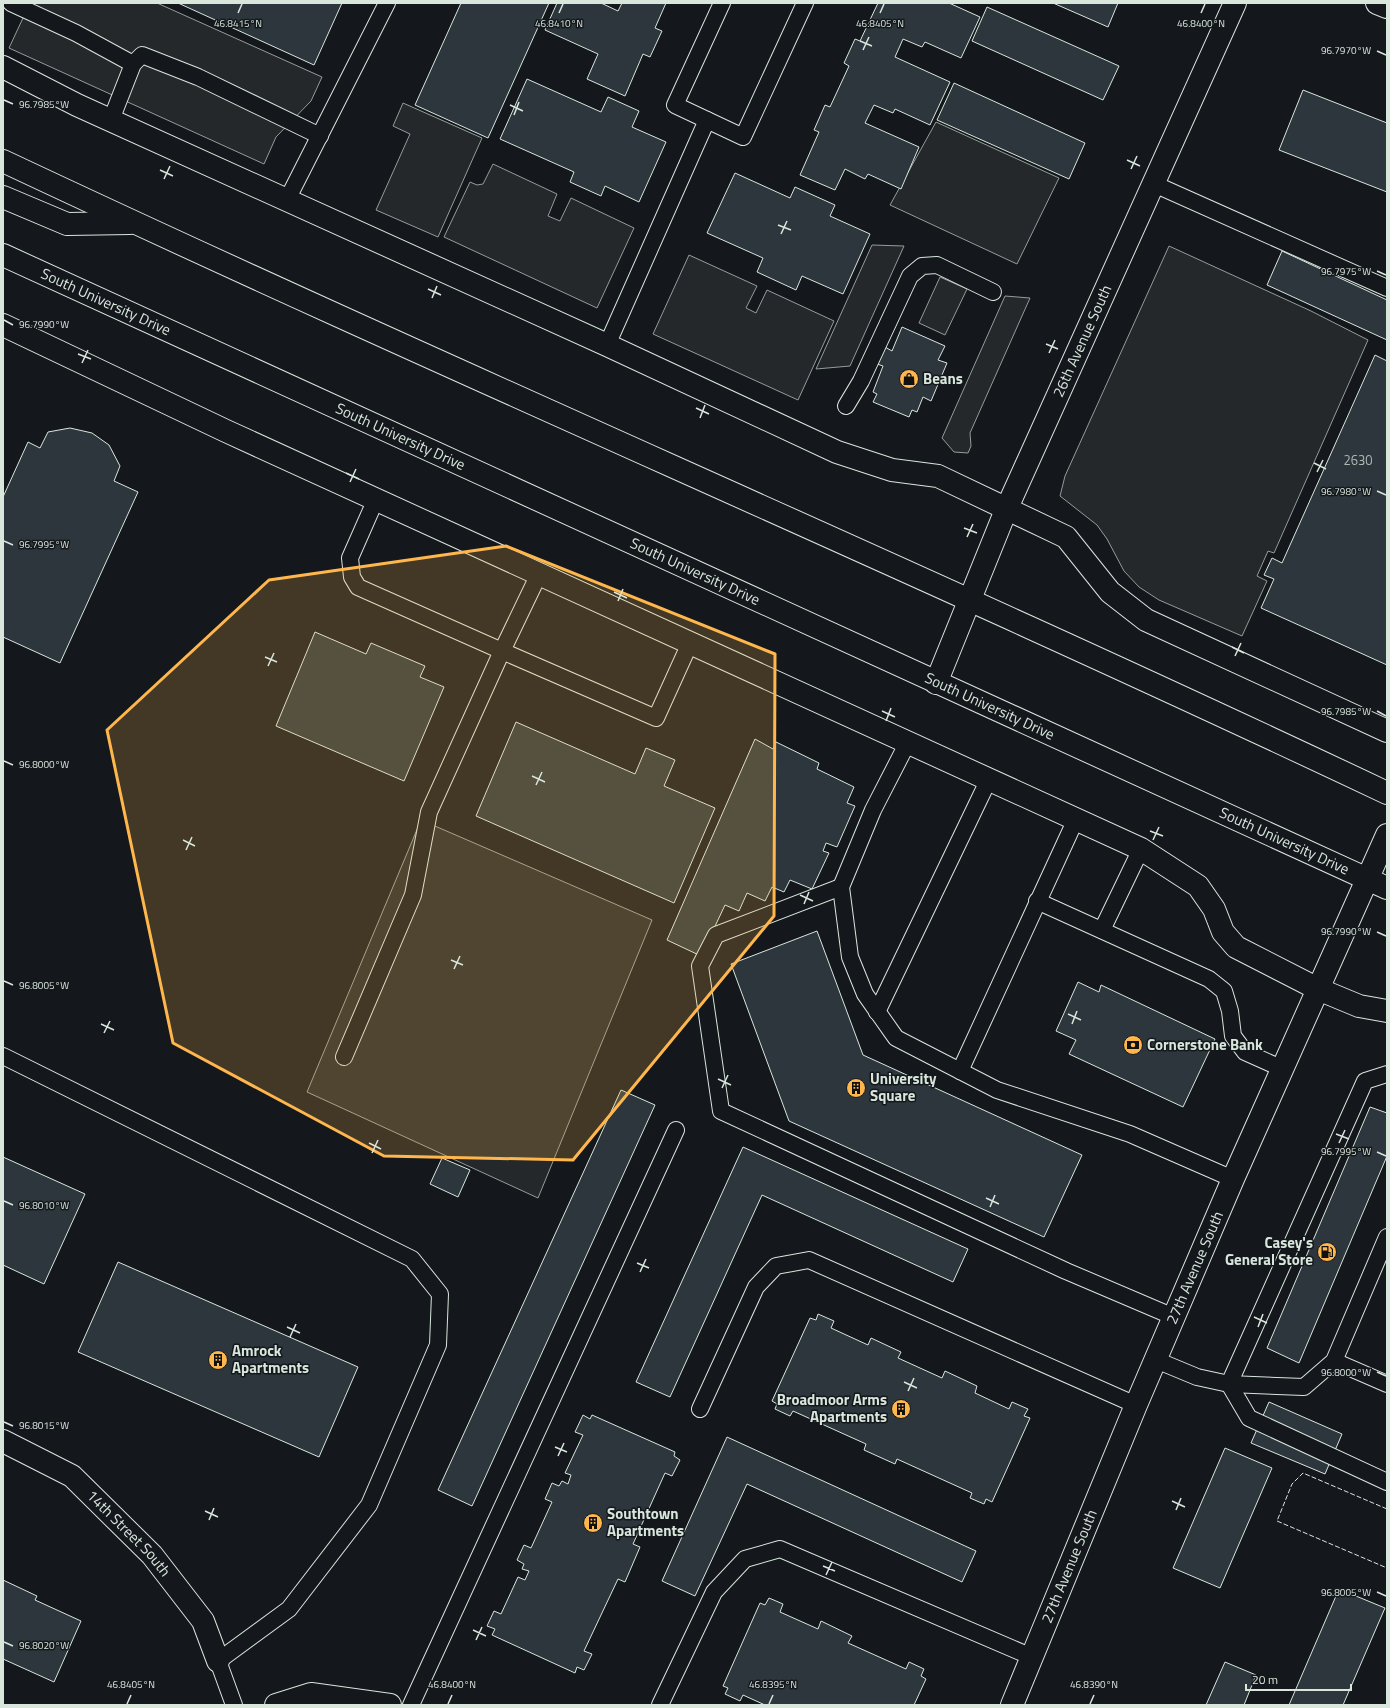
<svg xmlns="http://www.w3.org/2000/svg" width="1390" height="1708" viewBox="0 0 1390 1708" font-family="'Titillium Web',sans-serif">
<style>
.parking{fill:#24282b;stroke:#939e99}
.building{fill:#2c363c;stroke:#d8e6dc}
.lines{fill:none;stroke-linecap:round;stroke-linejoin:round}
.service-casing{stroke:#d8e6dc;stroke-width:18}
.minor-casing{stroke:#d8e6dc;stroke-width:24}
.tertiary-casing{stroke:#d8e6dc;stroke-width:24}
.primary-casing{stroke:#d8e6dc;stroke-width:24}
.service{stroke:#14181c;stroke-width:16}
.minor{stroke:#14181c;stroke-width:22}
.tertiary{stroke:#14181c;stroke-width:22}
.primary{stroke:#14181c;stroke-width:22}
.fence{stroke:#d8e6dc;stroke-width:1;stroke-dasharray:5 2;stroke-linecap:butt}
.marked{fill:#ffb74d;fill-opacity:0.2;stroke:#ffb74d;stroke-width:3;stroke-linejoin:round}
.ticks{fill:none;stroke:#d8e6dc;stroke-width:1.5}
.labels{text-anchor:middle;stroke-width:3;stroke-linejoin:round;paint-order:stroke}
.number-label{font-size:13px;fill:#adbab4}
.street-label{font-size:15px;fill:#d8e6dc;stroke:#14181c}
.poi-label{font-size:15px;font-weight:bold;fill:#d8e6dc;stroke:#14181c;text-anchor:start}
.ticks-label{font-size:10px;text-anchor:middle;fill:#d8e6dc;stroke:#14181c;stroke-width:3;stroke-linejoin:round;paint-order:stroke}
</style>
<rect width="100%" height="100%" fill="#14181c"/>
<g class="parking">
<polygon points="30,3 157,3 322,77 311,101 276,137 264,164 9,48"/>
<polygon points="403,103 482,138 438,237 376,210 410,134 393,126"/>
<polygon points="936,122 1059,178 1017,264 890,205"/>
<polygon points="493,164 557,194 548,216 560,221 571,198 634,228 597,308 444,237 470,182 477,185 483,184"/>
<polygon points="872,245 904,246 850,366 816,369"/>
<polygon points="1169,246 1311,311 1368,340 1274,553 1268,551 1257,576 1267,581 1242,636 1159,600 1139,587 1124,571 1107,539 1097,525 1060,496 1065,476"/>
<polygon points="689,255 757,286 746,308 756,313 767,290 834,321 798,400 653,334"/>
<polygon points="940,277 967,289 945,335 919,323"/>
<polygon points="1005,296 1030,298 970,433 971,446 968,453 954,452 942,438"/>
<polygon points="421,820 652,920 538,1198 307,1092"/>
</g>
<g class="building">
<polygon points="178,3 342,3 314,65"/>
<polygon points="461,3 549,3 488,138 415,105"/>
<polygon points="557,3 601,3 618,11 622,3 666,3 655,28 662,31 650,57 643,54 625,96 587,79 598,54 545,30"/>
<polygon points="878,3 949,3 980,17 961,58 925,42 922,47 903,39 895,57 950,82 930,125 895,109 893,113 874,105 865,123 919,147 901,189 868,174 865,179 845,169 835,190 800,175 819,132 814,130 825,105 830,107 849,66 844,63 855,39 860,41"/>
<polygon points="1053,3 1118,3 1108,27"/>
<polygon points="987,7 1119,66 1103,100 972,41"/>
<polygon points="527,79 601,112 608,97 639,111 632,127 666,142 639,202 605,186 601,196 570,182 574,172 500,139"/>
<polygon points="954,83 1085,143 1069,179 937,120"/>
<polygon points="1303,90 1387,123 1387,192 1279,150"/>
<polygon points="735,173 790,198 795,187 835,205 830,216 870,234 843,294 802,276 796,290 757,272 763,258 707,233"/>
<polygon points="1282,251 1387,300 1387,340 1267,285"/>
<polygon points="902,327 945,346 938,360 947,363 931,401 923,397 917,412 912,410 909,417 873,402 877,394 873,392 883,366 877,364 885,347 892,351"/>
<polygon points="1375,355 1387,361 1387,665 1261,608 1274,579 1264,575 1272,558 1282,563"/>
<polygon points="70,428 92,433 109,445 120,466 114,481 138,492 60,663 3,637 3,497 28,442 40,448 48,432"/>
<polygon points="315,632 366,654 371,643 425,666 420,677 444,687 404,781 276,726"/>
<polygon points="516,722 635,774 646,748 675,760 664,786 715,808 674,903 476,816"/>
<polygon points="755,739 773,749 776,742 819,763 817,769 854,787 847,803 855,806 837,847 826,843 823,851 829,853 812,889 790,880 784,892 772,887 765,901 747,893 739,911 725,905 701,956 667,940"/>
<polygon points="817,931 863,1055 1082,1155 1044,1237 789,1121 731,964"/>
<polygon points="1078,982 1099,992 1101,985 1215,1039 1183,1107 1069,1054 1076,1040 1056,1031"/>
<polygon points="621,1090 655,1105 472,1506 438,1490"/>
<polygon points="1370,1107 1387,1113 1387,1156 1299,1363 1267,1348"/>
<polygon points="743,1147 968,1249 953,1282 762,1195 670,1397 636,1382"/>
<polygon points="3,1157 85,1194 44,1284 3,1265"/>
<polygon points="442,1158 470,1170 458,1197 430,1184"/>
<polygon points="118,1262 358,1367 319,1457 78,1352"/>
<polygon points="818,1314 834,1321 831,1328 868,1345 871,1338 901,1352 898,1358 942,1378 945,1371 977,1386 975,1393 1009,1409 1012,1402 1028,1409 1024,1416 1030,1418 992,1502 986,1499 984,1504 970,1498 972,1493 897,1459 895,1464 864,1450 866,1444 793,1411 790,1416 775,1409 777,1404 772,1401 810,1318 816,1320"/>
<polygon points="1269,1402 1342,1434 1325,1474 1251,1443"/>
<polygon points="583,1415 590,1419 592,1415 675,1452 674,1456 680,1460 672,1476 665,1473 633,1544 640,1547 625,1582 618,1579 584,1651 592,1654 584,1670 577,1667 575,1673 492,1635 495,1629 487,1626 494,1611 501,1614 518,1577 525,1580 529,1571 522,1569 524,1564 517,1560 524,1545 531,1548 552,1502 545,1499 552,1483 559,1486 562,1481 568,1484 571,1475 565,1473 583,1435 575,1432"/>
<polygon points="727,1437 976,1551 962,1582 747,1484 695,1596 662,1581"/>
<polygon points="1225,1448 1272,1468 1220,1588 1173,1568"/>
<polygon points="3,1580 37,1596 35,1600 81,1621 54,1682 3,1659"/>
<polygon points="1339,1589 1385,1608 1343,1705 1289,1705"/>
<polygon points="769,1598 783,1604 780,1612 818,1629 821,1621 852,1636 848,1643 906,1669 909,1662 924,1669 921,1676 926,1679 914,1705 765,1705 743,1695 740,1701 725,1694 728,1688 723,1686 760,1603 765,1605"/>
<polygon points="1225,1662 1256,1675 1244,1705 1206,1705"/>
</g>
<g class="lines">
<g class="service-casing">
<g id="service">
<polyline points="11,3 76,33 133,64"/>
<polyline points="722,3 675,105 743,137 805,3"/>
<polyline points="111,120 133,64 142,55 198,77 320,136"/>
<polyline points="1154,184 1387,288"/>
<polyline points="287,200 387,3"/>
<polyline points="607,345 707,120"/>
<polyline points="846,406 861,381 910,276 922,266 937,265 993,292"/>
<polyline points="376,499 350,558 352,577 358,587 502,651 539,574"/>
<polyline points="908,742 873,810 841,887 850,957 865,994 896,1038 997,1090 1130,1134 1233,1179"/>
<polyline points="841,887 716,935 700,966 721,1111 1066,1271 1174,1317"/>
<polyline points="1037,901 1209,979 1224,991 1230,1011 1233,1036 1245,1052 1283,1069"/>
<polyline points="1102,930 1141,849"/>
<polyline points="877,1012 989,779"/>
<polyline points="3,1056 412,1259 440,1294 438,1345 369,1505 289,1609 218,1661 234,1705"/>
<polyline points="344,1057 413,895 429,812 502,651 656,718 690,643"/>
<polyline points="960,1071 1076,819"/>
<polyline points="1156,1360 1197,1377 1229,1384 1365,1081 1387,1074"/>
<polyline points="1334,1361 1387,1384"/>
<polyline points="1229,1384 1304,1387 1334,1361 1387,1237"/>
<polyline points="1229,1384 1249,1418 1387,1482"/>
<polyline points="700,1409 756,1287 776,1266 809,1260 1136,1405"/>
<polyline points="411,1705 676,1130"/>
<polyline points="660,1705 714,1592 745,1559 780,1549 1032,1657"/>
</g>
</g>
<g class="minor-casing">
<g id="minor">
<polyline points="1377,3 1387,7"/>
<polyline points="3,67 77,105 607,345 837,452 892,470 938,476 1066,537 1110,592 1146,620 1387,731"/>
<polyline points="3,325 226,431 1141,849 1198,886 1214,909 1223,932 1236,947 1318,989 1359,1006 1387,1011"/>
<path id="s1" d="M936,683L1006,510L1235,3"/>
<path id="s2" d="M3,1441L72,1476L152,1555L203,1621L218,1661"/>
<polyline points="276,1705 311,1694 390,1705"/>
</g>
</g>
<g class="tertiary-casing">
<g id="tertiary">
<path id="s3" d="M1012,1705L1136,1405L1233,1179L1387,835"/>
</g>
</g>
<g class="primary-casing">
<g id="primary">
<path d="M3,161C462,377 929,576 1387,793"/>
<polyline points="3,197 67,224 130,223"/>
<path id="s4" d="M3,255L1387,888"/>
</g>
</g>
<use href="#service" class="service"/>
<use href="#minor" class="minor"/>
<use href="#tertiary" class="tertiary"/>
<use href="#primary" class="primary"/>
<polyline class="fence" points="1387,1509 1303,1473 1292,1484 1277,1521 1387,1568"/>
</g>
<path class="marked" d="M506,546L775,654L774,916L573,1160L384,1156L173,1043L107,730L269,580Z"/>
<path class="ticks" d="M238,13L242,4M559,13L563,4M880,13L884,4M1201,13L1205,4M860,41L872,46M863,50L869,37M1377,51L1386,55M4,100L13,104M510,105L523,111M514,115L519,102M1127,160L1140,166M1131,169L1137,156M160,170L173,176M164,179L170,166M778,225L791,230M781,234L787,221M1377,271L1386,275M428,289L441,295M432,298L437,286M4,320L13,325M1046,344L1058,349M1049,353L1055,340M78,354L91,359M82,363L88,350M696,408L709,414M700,418L705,405M1314,463L1326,469M1317,472L1323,460M346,473L359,479M350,482L356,469M1377,491L1386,495M964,528L977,533M967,537L973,524M4,541L13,545M614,592L627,598M618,601L623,589M1232,647L1244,653M1235,656L1241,643M265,657L277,662M268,666L274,653M882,711L895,717M1377,711L1386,716M886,721L891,708M4,761L13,765M532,776L545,782M536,785L542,772M1150,831L1163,836M183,840L195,846M1153,840L1159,827M186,850L192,837M800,895L813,901M804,904L809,892M1377,932L1386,936M451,960L463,965M454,969L460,956M4,981L13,985M1068,1014L1081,1020M101,1024L114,1030M1072,1024L1077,1011M104,1033L110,1021M718,1079L731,1085M722,1088L728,1075M1336,1134L1349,1139M369,1143L381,1149M1339,1143L1345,1130M1377,1152L1386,1156M372,1153L378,1140M986,1198L999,1204M4,1201L13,1205M990,1207L995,1195M637,1263L649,1268M640,1272L646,1259M1254,1317L1267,1323M287,1327L300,1333M1258,1327L1263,1314M290,1337L296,1324M1377,1372L1386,1376M904,1382L917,1388M908,1391L914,1378M4,1422L13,1426M555,1447L567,1452M558,1456L564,1443M1172,1501L1185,1507M1176,1510L1181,1498M205,1511L218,1517M209,1520L214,1508M823,1566L835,1571M826,1575L832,1562M1377,1592L1386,1596M473,1630L486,1636M476,1640L482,1627M4,1642L13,1646M127,1704L131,1695M448,1704L452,1695M769,1704L773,1695M1090,1704L1094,1695"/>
<defs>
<g id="shop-disc" transform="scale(1)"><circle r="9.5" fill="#ffb74d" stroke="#14181c"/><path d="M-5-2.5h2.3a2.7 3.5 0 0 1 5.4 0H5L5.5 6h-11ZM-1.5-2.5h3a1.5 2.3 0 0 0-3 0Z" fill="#111"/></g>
<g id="bank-disc" transform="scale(1)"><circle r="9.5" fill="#ffb74d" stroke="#14181c"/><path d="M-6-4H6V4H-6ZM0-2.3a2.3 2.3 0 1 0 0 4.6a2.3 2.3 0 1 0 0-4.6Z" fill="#111"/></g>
<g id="building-disc" transform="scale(1)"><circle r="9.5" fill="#ffb74d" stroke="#14181c"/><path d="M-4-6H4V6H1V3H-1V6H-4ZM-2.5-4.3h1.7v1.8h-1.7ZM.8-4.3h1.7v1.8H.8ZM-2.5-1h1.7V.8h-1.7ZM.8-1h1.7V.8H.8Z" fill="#111"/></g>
<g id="fuel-disc" transform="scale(1)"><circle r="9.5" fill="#ffb74d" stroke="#14181c"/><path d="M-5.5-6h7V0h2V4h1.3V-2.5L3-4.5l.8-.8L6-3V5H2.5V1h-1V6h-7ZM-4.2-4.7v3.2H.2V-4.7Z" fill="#111"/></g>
</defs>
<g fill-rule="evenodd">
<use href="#shop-disc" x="909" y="379"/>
<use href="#bank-disc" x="1133" y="1045"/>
<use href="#building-disc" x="856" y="1088"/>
<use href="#fuel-disc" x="1327" y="1252"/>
<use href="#building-disc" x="218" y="1360"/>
<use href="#building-disc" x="901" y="1409"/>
<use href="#building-disc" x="593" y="1523"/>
</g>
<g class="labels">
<g class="number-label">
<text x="1358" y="465">2630</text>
</g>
<g class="street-label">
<text dy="5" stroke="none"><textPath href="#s4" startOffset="113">South University Drive</textPath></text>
<text dy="5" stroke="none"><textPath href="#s1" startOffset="372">26th Avenue South</textPath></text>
<text dy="5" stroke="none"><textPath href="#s4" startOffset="437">South University Drive</textPath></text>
<text dy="5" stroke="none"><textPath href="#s4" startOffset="761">South University Drive</textPath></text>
<text dy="5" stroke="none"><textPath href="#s4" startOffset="1085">South University Drive</textPath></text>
<text dy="5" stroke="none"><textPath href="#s4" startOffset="1409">South University Drive</textPath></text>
<text dy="5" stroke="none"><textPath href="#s3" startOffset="474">27th Avenue South</textPath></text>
<text dy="5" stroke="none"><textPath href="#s2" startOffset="158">14th Street South</textPath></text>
<text dy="5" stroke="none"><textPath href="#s3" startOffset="150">27th Avenue South</textPath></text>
</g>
<g class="poi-label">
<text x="923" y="384">Beans</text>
<text x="1147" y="1050">Cornerstone Bank</text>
<text x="870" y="1084">University<tspan x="870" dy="17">Square</tspan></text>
<text x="1313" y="1248" text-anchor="end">Casey's<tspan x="1313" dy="17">General Store</tspan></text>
<text x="232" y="1356">Amrock<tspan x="232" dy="17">Apartments</tspan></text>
<text x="887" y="1405" text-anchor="end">Broadmoor Arms<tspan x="887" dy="17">Apartments</tspan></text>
<text x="607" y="1519">Southtown<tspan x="607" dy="17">Apartments</tspan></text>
</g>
</g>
<g class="ticks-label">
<text x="559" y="27">46.8410°N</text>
<text x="880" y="27">46.8405°N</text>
<text x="1201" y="27">46.8400°N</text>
<text x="238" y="27">46.8415°N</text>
<text x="1346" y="54">96.7970°W</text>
<text x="44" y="108">96.7985°W</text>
<text x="1346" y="275">96.7975°W</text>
<text x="44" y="328">96.7990°W</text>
<text x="1346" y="495">96.7980°W</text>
<text x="44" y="548">96.7995°W</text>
<text x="1346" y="715">96.7985°W</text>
<text x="44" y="768">96.8000°W</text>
<text x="1346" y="935">96.7990°W</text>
<text x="44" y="989">96.8005°W</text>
<text x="1346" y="1155">96.7995°W</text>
<text x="44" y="1209">96.8010°W</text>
<text x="1346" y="1376">96.8000°W</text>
<text x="44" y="1429">96.8015°W</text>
<text x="1346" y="1596">96.8005°W</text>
<text x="44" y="1649">96.8020°W</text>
<text x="131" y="1688">46.8405°N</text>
<text x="452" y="1688">46.8400°N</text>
<text x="773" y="1688">46.8395°N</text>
<text x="1094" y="1688">46.8390°N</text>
</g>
<rect width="1390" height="1708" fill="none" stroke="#d8e6dc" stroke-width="8"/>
<path d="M1246 1684v6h105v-6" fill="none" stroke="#d8e6dc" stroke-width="2"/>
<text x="1252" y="1684" font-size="12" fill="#d8e6dc" stroke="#14181c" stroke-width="3" paint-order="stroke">20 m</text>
</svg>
